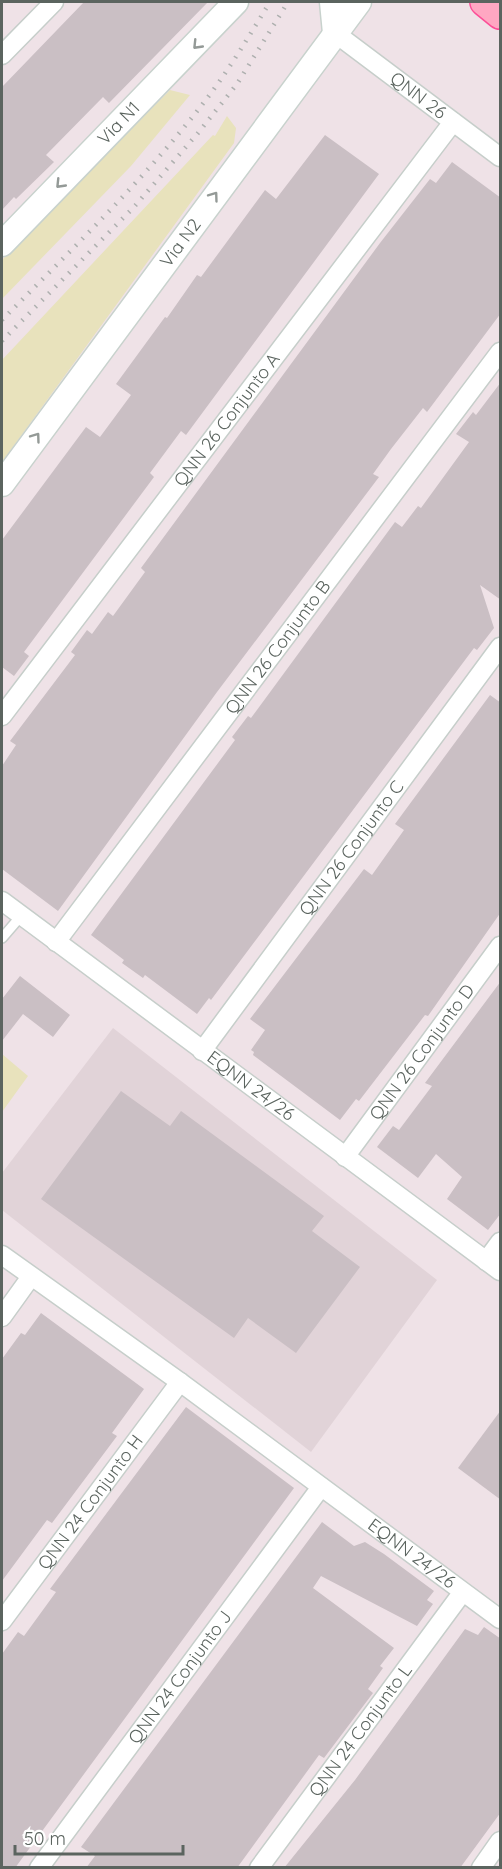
<svg xmlns="http://www.w3.org/2000/svg" width="502" height="1869" viewBox="0 0 502 1869" font-family="Quicksand,sans-serif">
<style>
.education{fill:#e1d3d8}
.green{fill:#e8e2bc}
.building{fill:#cabfc4}
.lines{fill:none;stroke-linecap:round;stroke-linejoin:round}
.service-casing{stroke:#c6ceca;stroke-width:12}
.minor-casing{stroke:#c6ceca;stroke-width:21}
.secondary-casing{stroke:#c8d2cd;stroke-width:27}
.primary-casing{stroke:#fc4e97;stroke-width:30}
.service{stroke:#fff;stroke-width:9}
.minor{stroke:#fff;stroke-width:18}
.secondary{stroke:#fff;stroke-width:24}
.primary{stroke:#ffa7c2;stroke-width:27}
.rail{stroke:#aeb0af;stroke-width:4.5;stroke-dasharray:1.5 8;stroke-linecap:butt}
.oneway{stroke:#949a97}
.labels{text-anchor:middle;stroke-width:4.5;stroke-linejoin:round;paint-order:stroke}
.street-label{font-size:18px;fill:#5b645f;stroke:#fff}
</style>
<rect width="100%" height="100%" fill="#efe2e7"/>
<polygon class="education" points="113,1028 437,1280 311,1452 2,1210 2,1173"/>
<g class="green">
<polygon points="170,90 190,95 131,166 2,299 2,260"/>
<polygon points="227,116 236,128 234,143 2,462 2,360 213,135 215,136"/>
<polygon points="2,1054 28,1076 2,1112"/>
</g>
<g class="building">
<polygon points="84,2 208,2 109,103 103,97 46,155 54,162 16,199 14,197 2,210 2,87"/>
<polygon points="325,135 379,174 186,435 181,431 150,473 154,477 24,652 29,656 14,676 2,667 2,540 86,427 100,437 131,395 116,384 165,317 167,318 197,275 201,277 265,190 276,199"/>
<polygon points="452,162 501,198 501,313 427,412 423,408 391,449 373,474 379,477 217,692 58,911 2,869 2,766 16,745 10,741 75,655 71,652 87,630 92,634 108,612 113,616 145,572 141,568 380,243 430,179 436,183"/>
<polygon points="501,382 501,600 480,585 494,628 477,650 474,648 211,1000 209,998 197,1014 145,975 143,978 122,963 124,960 91,935 235,740 232,737 248,716 251,718 395,522 402,527 418,506 421,508 469,442 456,434 473,412 476,415"/>
<polygon points="490,695 501,703 501,912 428,1016 425,1015 359,1101 356,1099 340,1120 253,1055 254,1052 251,1050 265,1030 250,1019 364,869 372,875 404,830 395,824"/>
<polygon points="20,976 70,1015 53,1037 23,1014 2,1041 2,999"/>
<polygon points="501,981 501,1213 488,1230 447,1199 462,1177 436,1154 418,1178 377,1147 393,1126 399,1130 432,1086 425,1083"/>
<polygon points="121,1091 170,1126 181,1111 324,1216 312,1231 360,1267 296,1353 248,1318 234,1338 41,1199"/>
<polygon points="41,1313 144,1389 112,1433 117,1436 52,1523 47,1520 2,1581 2,1359 21,1333 25,1335"/>
<polygon points="186,1407 294,1488 15,1868 2,1868 2,1654 18,1632 24,1636 56,1592 50,1589"/>
<polygon points="501,1410 501,1500 458,1468"/>
<polygon points="322,1522 354,1546 365,1542 384,1554 434,1591 427,1600 433,1604 417,1626 321,1576 313,1588 394,1648 380,1666 383,1668 368,1689 373,1693 324,1758 319,1755 237,1868 86,1868 95,1856 81,1847"/>
<polygon points="484,1627 501,1639 501,1812 460,1868 284,1868 355,1780 465,1629 478,1635"/>
</g>
<g class="lines">
<g class="service-casing">
<polyline id="service" points="2,938 21,916"/>
</g>
<g class="minor-casing">
<g id="minor">
<path id="s1" d="M335,33L500,157"/>
<polyline points="2,55 54,2"/>
<path id="s2" d="M2,716L453,122"/>
<path id="s3" d="M2,901L500,1271"/>
<path id="s4" d="M56,942L500,352"/>
<path id="s5" d="M202,1051L500,647"/>
<path id="s6" d="M345,1157L500,946"/>
<path id="s7" d="M2,1255L180,1382L500,1619"/>
<polyline points="486,1261 500,1242"/>
<polyline points="2,1317 30,1278"/>
<path id="s8" d="M2,1621L180,1382"/>
<path id="s9" d="M39,1868L321,1487"/>
<path id="s10" d="M259,1868L462,1593"/>
<polyline points="481,1868 500,1841"/>
</g>
</g>
<g class="secondary-casing">
<g id="secondary">
<polyline points="332,2 335,33"/>
<path id="s11" d="M2,244L236,2"/>
<path id="s12" d="M2,484L359,2"/>
</g>
</g>
<g class="primary-casing">
<polyline id="primary" points="484,2 500,15"/>
</g>
<use href="#service" class="service"/>
<use href="#minor" class="minor"/>
<use href="#secondary" class="secondary"/>
<use href="#primary" class="primary"/>
<g class="rail">
<path d="M2,320C71,250 144,180 205,101C229,70 249,36 270,2"/>
<polyline points="2,341 134,207 198,133 237,84 288,2"/>
</g>
</g>
<defs><path id="oneway-chevron" d="M-2-3.5L2.5 0L-2 3.5" fill="none" stroke-width="1.6" stroke-linecap="round" stroke-linejoin="round" transform="scale(1.5)"/></defs>
<g class="oneway">
<use href="#oneway-chevron" transform="translate(197 45) rotate(134)"/>
<use href="#oneway-chevron" transform="translate(60 184) rotate(134)"/>
<use href="#oneway-chevron" transform="translate(214 196) rotate(-54)"/>
<use href="#oneway-chevron" transform="translate(36 437) rotate(-54)"/>
</g>
<g class="labels">
<g class="street-label">
<text dy="6" stroke="none"><textPath href="#s1" startOffset="104">QNN 26</textPath></text>
<text dy="6" stroke="none"><textPath href="#s11" startOffset="168">Via N1</textPath></text>
<text dy="6" stroke="none"><textPath href="#s12" startOffset="300">Via N2</textPath></text>
<text dy="6" stroke="none"><textPath href="#s2" startOffset="372">QNN 26 Conjunto A</textPath></text>
<text dy="6" stroke="none"><textPath href="#s4" startOffset="369">QNN 26 Conjunto B</textPath></text>
<text dy="6" stroke="none"><textPath href="#s5" startOffset="252">QNN 26 Conjunto C</textPath></text>
<text dy="6" stroke="none"><textPath href="#s6" startOffset="130">QNN 26 Conjunto D</textPath></text>
<text dy="6" stroke="none"><textPath href="#s3" startOffset="310">EQNN 24/26</textPath></text>
<text dy="6" stroke="none"><textPath href="#s8" startOffset="148">QNN 24 Conjunto H</textPath></text>
<text dy="6" stroke="none"><textPath href="#s7" startOffset="507">EQNN 24/26</textPath></text>
<text dy="6" stroke="none"><textPath href="#s9" startOffset="237">QNN 24 Conjunto J</textPath></text>
<text dy="6" stroke="none"><textPath href="#s10" startOffset="171">QNN 24 Conjunto L</textPath></text>
</g>
</g>
<rect width="502" height="1869" fill="none" stroke="#5b645f" stroke-width="6"/>
<path d="M15 1845v9h168v-9" fill="none" stroke="#5b645f" stroke-width="3"/>
<text x="24" y="1845" font-size="18" fill="#5b645f" stroke="#ffffff" stroke-width="4.5" paint-order="stroke">50 m</text>
</svg>
